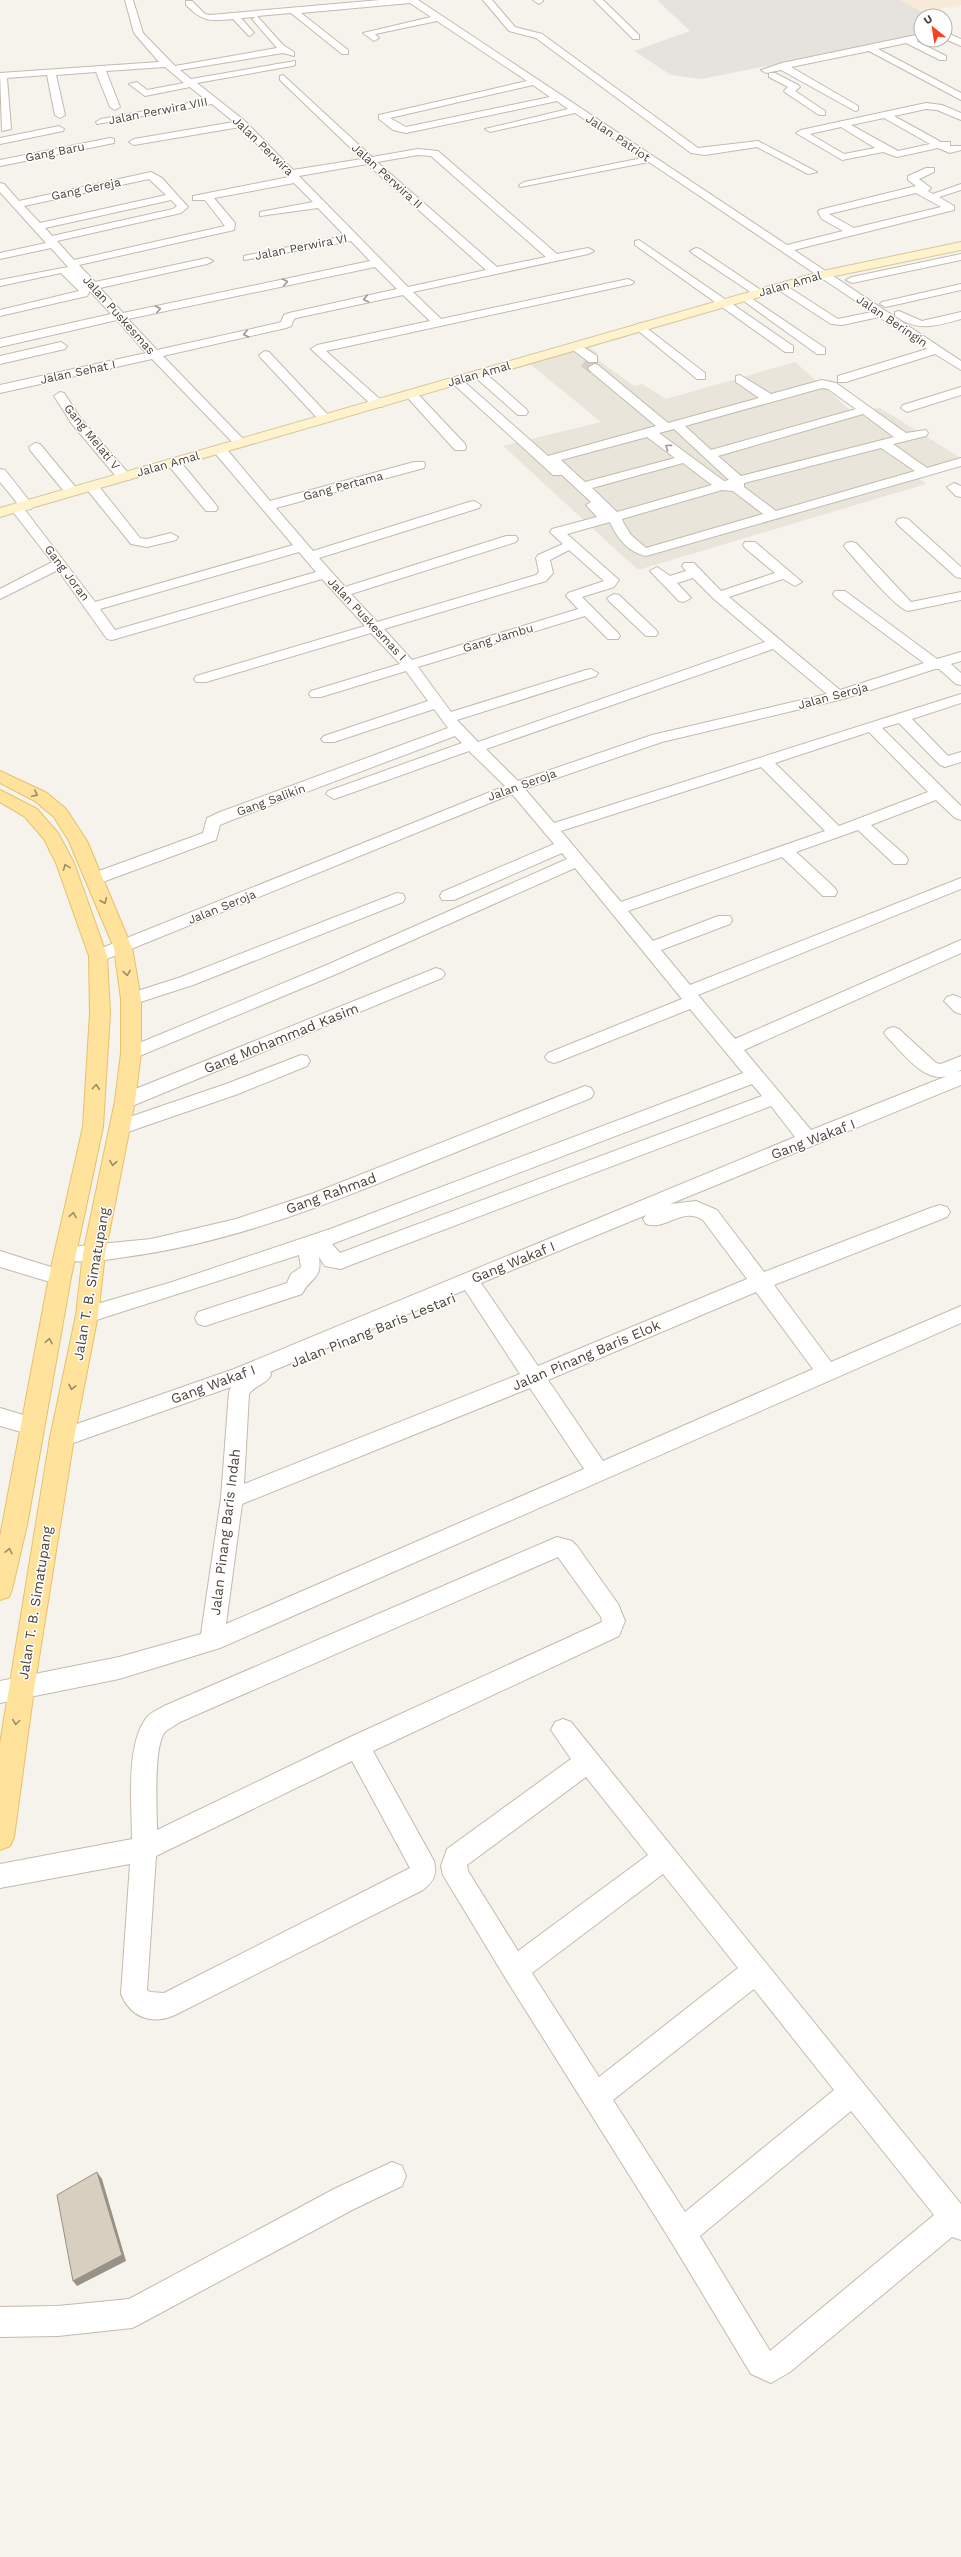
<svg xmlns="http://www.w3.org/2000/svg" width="961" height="2557" viewBox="0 0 961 2557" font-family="'Work Sans',sans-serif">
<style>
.residential{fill:#eae5da}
.commercial{fill:#f7ead8}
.industrial{fill:#e6e2dd}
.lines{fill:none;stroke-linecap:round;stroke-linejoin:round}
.street-tunnel{stroke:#d4d0c8;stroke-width:13;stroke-dasharray:13 6;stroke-linecap:butt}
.street-casing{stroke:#c2bbae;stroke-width:2}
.secondary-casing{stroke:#d6c79b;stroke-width:2}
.primary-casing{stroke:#e6c16a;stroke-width:2}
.street{fill:#fff;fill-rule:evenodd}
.secondary{fill:#fff3cd;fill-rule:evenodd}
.primary{fill:#ffe39c;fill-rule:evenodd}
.shaded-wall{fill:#979187}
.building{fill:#d8cfc1;stroke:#979187}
.oneway{stroke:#9c9892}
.oneway2{stroke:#9c8c66}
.labels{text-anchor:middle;stroke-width:3;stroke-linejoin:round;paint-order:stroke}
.far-street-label{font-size:12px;fill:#4b4439;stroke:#fff}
.street-label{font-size:14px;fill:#4b4439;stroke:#fff}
</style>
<rect width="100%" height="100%" fill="#f6f3ec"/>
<polygon class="residential" points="589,347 597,353 598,360 634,386 642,384 666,399 795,362 850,410 880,408 961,458 911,472 926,484 638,570 503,446 601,422 530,364"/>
<polygon class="commercial" points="900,0 961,0 961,5 923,12"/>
<polygon class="industrial" points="657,0 900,0 930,16 921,16 921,35 701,79 671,75 634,51 690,31"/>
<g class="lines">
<polyline class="street-tunnel" points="585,361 594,368"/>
<g class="street-casing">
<g id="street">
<path d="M125,0H133L143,33L175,66L277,48L252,19L256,17L241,18L254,33L249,36L233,19C209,21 203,22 186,5V1H192L205,14L210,15L380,0H418L787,245L843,231L822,219L818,212L819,210L916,186L908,180V176L926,168H934V172L919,179L931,188L928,191L933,194L961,184V190L939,197L954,206V210L794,250L961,361V370L935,354L846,382H838V376L927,349L879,317L842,325L831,324L777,289V285H785L838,319L872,312L649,162L520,187L519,185L524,182L642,158L575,113L490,132L485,129L568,109L557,101L406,133L393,130L379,119V115L527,81L437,21L375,34L379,38L374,41L363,33L431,17L410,3L301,13L348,50V54H342L291,13L257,16L283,45L294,52V56L283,53L180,70L191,79L295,61V65L292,66L197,83L245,121L293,170L362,159L280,80V76L283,75L372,157L418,149L438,151L557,254L588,248L594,251L588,254L413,292L441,319L628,279L634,282L632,284L326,351L382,401L384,404L382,407H374L311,349L317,345L430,321L403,295L296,318L294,319L291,326L286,328L163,356L244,440L246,443L240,447L236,446L152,359L0,393V385L146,353L117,320L0,347V339L111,314L90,291L87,296L0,316V310L79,291L61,273L0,286V280L68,267L51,248L0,259V253L46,243L0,192V183L4,184L19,201L151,172L162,178L188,207L181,213L57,241L74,260L225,226L205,200H193V196L289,177L240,127L134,145L129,142L134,139L234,122L212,104L97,124L96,122L101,119L206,100L190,87L145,96L129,84L137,82L147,90L184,83L165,67L106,71L120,107L115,110L110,107L96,72L56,75L65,115L60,118L55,115L47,75L7,78L11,129L2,131L0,73L159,62L134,33ZM533,85L550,97L406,127L390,118ZM418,155L431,156L546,257L497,267L377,162ZM367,164L486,270L408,287L299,176ZM149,179L166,195L40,223L24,206ZM294,183L313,202L260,212V216L318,208L345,236L248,255L244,256V260L351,241L370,261L123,313L100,288L207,264L213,261L207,258L95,282L79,265L234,230L235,223L214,198ZM916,193L941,207L854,228L829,214ZM171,200L177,206L173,209L52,236L45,228ZM375,267L397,289L289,313L284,315L281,322L278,323L157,350L128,319Z"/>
<polygon points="483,0 492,0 515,27 542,34 698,148 758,141 817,172 808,174 757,147 705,155 691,153 536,38 509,31"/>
<polygon points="533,0 543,0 543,1 539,4"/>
<polygon points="594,0 603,0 639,35 639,39 633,39"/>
<polygon points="945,32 961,39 961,46 945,39"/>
<polygon points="921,34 921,40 916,41 946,56 946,60 940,60 906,43 878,49 961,93 961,100 869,51 791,67 858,106 858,110 855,111 781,70 766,73 761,70 782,63"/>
<polygon points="769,73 775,73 798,85 800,87 795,91 825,111 825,115 819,115 786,93 784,91 788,87 769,77"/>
<path d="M926,103L942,105L961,113V120L937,110L926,109L894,116L941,142H950V146H961V150L950,153L938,148L897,157L883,152L842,160L796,133L801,130ZM884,118L930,144L898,151L851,125ZM841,127L875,148L844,154L810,134Z"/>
<polygon points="59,126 64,129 63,131 0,144 0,138"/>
<polygon points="110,138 114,139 114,143 0,166 0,160"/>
<polygon points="639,240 793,346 793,352 785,352 635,245 635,241"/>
<polygon points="696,248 700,249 765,293 759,296 755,295 692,253 690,251"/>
<polygon points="961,254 961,260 852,283 846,280 852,277"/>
<polygon points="961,284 961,290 886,307 880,304 882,302"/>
<polygon points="745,294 825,348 825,354 817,354 741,299 739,297"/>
<path d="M899,311L922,321L961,312V319C936,326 918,332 895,316V312Z"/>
<polygon points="640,323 705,373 705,379 697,379 636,329 636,325"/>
<polygon points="61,342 67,346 65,349 0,364 0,356"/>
<polygon points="577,343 597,356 597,362 589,362 573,350 571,347"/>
<polygon points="265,351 269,352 329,416 331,419 329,422 321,422 261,358 259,355"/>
<path d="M594,364L598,365L668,423L759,398L736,382V376L740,375L771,394L822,380L836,383L906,433L926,430L928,433L926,436L893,444L927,468L961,458V466L646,556C628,552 617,538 610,522L567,534L619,580L614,587L582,597L618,633L620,636L618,639H608L585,616L418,667L451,712L586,670L591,669L598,673L596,676L457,720L478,742L765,642L714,599L693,578L677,583L691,598L684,602L679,601L650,571L657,567L670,576L686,571L682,566L684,563H694L721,591L775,573L745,548L743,545L745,542H755L802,582L795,586L783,579L729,597L840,690L924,663L835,597L833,594L835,591H845L937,659L961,652V661L951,664L961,673V685L956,684L939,669H935L843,699L662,742L525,789L554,823L961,694V703L912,719L948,756L961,752V762L945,767L940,765L899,723L882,728L961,806V820L955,818L936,800L871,825L906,856L908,860L906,864H894L858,830L796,852L835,888L837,892L835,896H823L782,857L628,911L653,941L718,916H730L732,920L730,924L661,950L690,985L961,878V889L698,995L735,1039L961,940V953L744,1050L811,1130L947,1076C924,1083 902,1052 887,1037L884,1033L887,1029L893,1027L899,1029L936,1063L941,1064L961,1056V1070L957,1072L961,1071V1085L670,1204L696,1201L717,1210L764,1272L933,1207L940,1205L947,1207L950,1212L947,1217L774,1285L831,1362L961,1306V1323L220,1648L119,1679L0,1703V1681L119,1657L201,1634L221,1498L229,1392L231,1387L62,1447L54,1444L51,1438L54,1432L234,1369L795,1137L771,1106L348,1266L341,1269L325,1266L319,1257C322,1280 312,1275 302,1294L205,1326L198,1324L195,1318L198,1312L287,1283L291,1274L301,1267L299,1255L87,1323L80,1321L77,1315L80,1309L172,1282L333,1228L743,1073L690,1009L560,1061L554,1063L548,1061L545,1057L548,1053L682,999L575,868L334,975L137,1057L131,1059L125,1057L122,1053L125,1049L322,967L567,859L562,853L454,900H442L440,896L442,892L554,844L512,794L104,960H92L89,956L92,952L505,786L469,751L340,797L334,799L326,794L328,791L462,743L455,736L232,820L220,825L216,840L100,883H88L86,879L88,875L203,833L207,818L220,812L448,728L434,709L334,742H324L321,739L324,736L428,701L406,671L321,697H311L309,694L311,691L400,664L371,633L206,682H196L194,679L196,676L365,626L322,579L112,640L107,639L58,570L0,599V589L52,562L10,508L18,504L0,482V469L5,470L31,503L33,506L31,509L25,510L95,602L293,545L214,452L213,449L214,446H224L270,501L414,462H424L425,465L424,468L276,508L313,551L469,502L474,501L481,505L479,508L319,558L345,587L506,536H516L518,539L516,542L351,594L377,622L536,575L539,572L536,558L538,555L563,544L550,532L552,529L597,517L586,505L591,502L562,475H553L450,381L452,378H460L548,456L656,426L590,371L588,368ZM822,388L828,389L856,409L711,450L685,426ZM863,414L894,437L741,476L718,456ZM674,429L729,480L724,481L659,433ZM647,437L675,458L585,482L561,460ZM881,448L915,471L776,511L744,487V483ZM683,463L712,485L617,512L592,488ZM722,490L733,491L763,514L646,548L631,535L623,522L622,519ZM569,550L604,581L568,593L566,596L578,609L412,660L384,629L546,581L553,573L550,560ZM299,552L316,572L115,630L100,609ZM773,649L827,694L652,735L518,781L486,749ZM869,732L928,792L839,826L775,763ZM761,767L825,831L621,902L561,831ZM752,1084L762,1096L340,1253L332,1244ZM646,1215L643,1219L646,1224C666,1231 682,1206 703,1220L747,1279L538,1366L481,1283ZM465,1290L520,1374L244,1484L249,1394C255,1385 266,1385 271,1375L270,1372ZM756,1292L813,1369L603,1461L548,1380ZM530,1388L584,1469L226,1624L242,1504Z"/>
<polygon points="479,370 483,371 526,409 528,412 526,415 518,415 475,377 475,371"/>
<polygon points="961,387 961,395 907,412 901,408 903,405"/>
<polygon points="411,390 415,391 465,444 466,447 465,450 455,450 407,397 405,394"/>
<polygon points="60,392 64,393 81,419 129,474 131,477 129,480 119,480 72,424 54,396"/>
<polygon points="35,443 40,444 77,489 79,492 77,495 67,495 30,450 29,447"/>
<polygon points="174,459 179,460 216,505 218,508 216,511 206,511 169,466 168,463 169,460"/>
<polygon points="92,483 97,484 140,538 147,539 171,533 178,537 176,540 147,547 131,544 85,487"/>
<polygon points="954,483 961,486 961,497 956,496 947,487"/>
<polygon points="903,518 908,519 961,567 961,578 956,577 898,525 896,522 898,519"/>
<path d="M851,542L856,543L911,602L961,592V600L908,611C895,608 858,562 846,549L844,546L846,543Z"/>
<polygon points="614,594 619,595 656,630 658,633 656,636 646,636 609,601 607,598"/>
<polygon points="397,893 403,894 405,898 403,902 193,985 131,1005 125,1003 122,999 125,995 181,977"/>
<polygon points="436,968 442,970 445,974 442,978 132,1106 125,1108 118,1106 116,1101 118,1096"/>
<polygon points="953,995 961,998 961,1014 955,1012 944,1001 947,997"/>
<polygon points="301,1055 307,1056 310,1061 307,1066 238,1094 119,1135 112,1133 110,1128 112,1123 226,1084"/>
<path d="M585,1086L591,1088L594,1093L591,1098C532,1122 473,1145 414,1169C321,1207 226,1244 125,1257C105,1260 78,1265 59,1258L56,1253L59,1248L151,1239L236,1219L314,1193Z"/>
<polygon points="0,1251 67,1272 70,1277 67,1282 60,1285 0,1267"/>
<polygon points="0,1408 40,1420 43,1426 40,1432 32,1435 0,1426"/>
<path d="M557,1537L572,1541L577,1546L618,1604L625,1621L619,1636L373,1751L434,1861C437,1876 434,1880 423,1890L175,2015C152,2025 131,2018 121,1994L130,1864L0,1888V1864L132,1839C132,1806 125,1742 148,1716C152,1712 159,1709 164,1706ZM558,1557L601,1617L602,1622L348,1738L157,1830C157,1810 153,1747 165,1732C169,1728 176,1725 180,1722ZM352,1761L410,1868L164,1993L150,1992L147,1990L156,1856Z"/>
<path d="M563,1719L571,1722L961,2204V2240L952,2237L790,2372L771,2383L751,2374L672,2243L506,1979L443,1875L441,1866L447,1849L571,1759L551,1730L555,1722ZM586,1777L648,1855L518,1951L468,1871L467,1865ZM663,1874L738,1968L599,2077L532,1973ZM754,1989L834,2090L685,2212L613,2100ZM851,2111L934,2215L770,2351L700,2236Z"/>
<polygon points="392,2162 402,2166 406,2176 402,2186 354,2209 142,2323 132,2328 58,2336 0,2337 0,2307 58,2306 129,2299 334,2189"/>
</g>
</g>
<g class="secondary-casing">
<polygon id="secondary" points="961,242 961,250 825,278 0,517 0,508 777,284 823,271"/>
</g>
<g class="primary-casing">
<g id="primary">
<polygon points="0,771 47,793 66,809 87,841 132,948 141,999 141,1053 135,1101 105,1254 98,1315 74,1438 34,1689 14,1837 10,1846 0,1850 0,1744 50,1438 76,1315 83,1254 115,1101 121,1053 121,999 114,948 69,841 54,817 35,801 0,783"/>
<polygon points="0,790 37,809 58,833 74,863 107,956 110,1013 103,1127 71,1277 27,1525 12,1589 9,1597 0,1600 0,1537 49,1277 83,1127 90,1013 89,956 56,863 44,839 25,817 0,802"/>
</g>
</g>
<use href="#street" class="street"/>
<use href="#secondary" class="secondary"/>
<use href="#primary" class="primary"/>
</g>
<polygon class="shaded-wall" points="97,2172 102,2179 126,2261 77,2286 73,2281"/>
<polygon class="building" points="97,2172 122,2255 73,2281 57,2195"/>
<defs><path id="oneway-chevron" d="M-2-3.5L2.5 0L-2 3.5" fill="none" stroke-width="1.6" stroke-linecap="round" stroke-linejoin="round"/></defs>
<g class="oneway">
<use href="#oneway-chevron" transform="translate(285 282) rotate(-11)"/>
<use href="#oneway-chevron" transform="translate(366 299) rotate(168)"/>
<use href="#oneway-chevron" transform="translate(158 309) rotate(-12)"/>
<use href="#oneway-chevron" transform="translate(246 334) rotate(167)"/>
<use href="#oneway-chevron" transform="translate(668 447) rotate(-143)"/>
</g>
<g class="oneway2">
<use href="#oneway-chevron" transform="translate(35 794) rotate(27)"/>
<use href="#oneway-chevron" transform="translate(66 867) rotate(-111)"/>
<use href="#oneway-chevron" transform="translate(104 901) rotate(67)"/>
<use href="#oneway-chevron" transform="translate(127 973) rotate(81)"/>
<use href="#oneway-chevron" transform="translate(96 1087) rotate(-85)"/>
<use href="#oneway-chevron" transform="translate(113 1163) rotate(100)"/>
<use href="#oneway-chevron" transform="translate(73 1215) rotate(-79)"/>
<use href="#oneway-chevron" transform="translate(49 1341) rotate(-79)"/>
<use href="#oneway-chevron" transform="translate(72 1387) rotate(102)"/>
<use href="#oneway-chevron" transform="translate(9 1551) rotate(-77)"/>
<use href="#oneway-chevron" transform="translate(16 1722) rotate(98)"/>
</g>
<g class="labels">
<g class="far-street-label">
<text transform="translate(158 111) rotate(-11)" y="4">Jalan Perwira VIII</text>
<text transform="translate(618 138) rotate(34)" y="4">Jalan Patriot</text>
<text transform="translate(263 146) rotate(44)" y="4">Jalan Perwira</text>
<text transform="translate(55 152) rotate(-11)" y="4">Gang Baru</text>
<text transform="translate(387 176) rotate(42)" y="4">Jalan Perwira II</text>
<text transform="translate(86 189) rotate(-12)" y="4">Gang Gereja</text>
<text transform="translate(301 247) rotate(-11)" y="4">Jalan Perwira VI</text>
<text transform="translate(790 284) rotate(-16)" y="4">Jalan Amal</text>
<text transform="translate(119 315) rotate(48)" y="4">Jalan Puskesmas</text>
<text transform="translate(892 321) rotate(34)" y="4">Jalan Beringin</text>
<text transform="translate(78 372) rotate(-12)" y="4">Jalan Sehat I</text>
<text transform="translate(479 374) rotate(-16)" y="4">Jalan Amal</text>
<text transform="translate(92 437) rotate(51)" y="4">Gang Melati V</text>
<text transform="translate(168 464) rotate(-16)" y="4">Jalan Amal</text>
<text transform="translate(343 486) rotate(-15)" y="4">Gang Pertama</text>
<text transform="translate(67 573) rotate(53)" y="4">Gang Joran</text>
<text transform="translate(367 619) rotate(47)" y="4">Jalan Puskesmas I</text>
<text transform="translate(498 638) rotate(-17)" y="4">Gang Jambu</text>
<text transform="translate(833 696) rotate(-15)" y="4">Jalan Seroja</text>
<text transform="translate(522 785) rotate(-20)" y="4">Jalan Seroja</text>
<text transform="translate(271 800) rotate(-20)" y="4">Gang Salikin</text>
<text transform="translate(222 907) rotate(-22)" y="4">Jalan Seroja</text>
</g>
<g class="street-label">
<text transform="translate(281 1038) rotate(-22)" y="5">Gang Mohammad Kasim</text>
<text transform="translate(813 1139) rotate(-21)" y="5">Gang Wakaf I</text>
<text transform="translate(331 1193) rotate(-20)" y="5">Gang Rahmad</text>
<text transform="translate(513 1262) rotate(-22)" y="5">Gang Wakaf I</text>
<text transform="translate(91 1284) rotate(-80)" y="5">Jalan T. B. Simatupang</text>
<text transform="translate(373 1330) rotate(-22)" y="5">Jalan Pinang Baris Lestari</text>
<text transform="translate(586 1355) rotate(-23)" y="5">Jalan Pinang Baris Elok</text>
<text transform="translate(213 1384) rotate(-20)" y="5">Gang Wakaf I</text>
<text transform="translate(225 1532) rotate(-83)" y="5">Jalan Pinang Baris Indah</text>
<text transform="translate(35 1603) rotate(-81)" y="5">Jalan T. B. Simatupang</text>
</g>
</g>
<g transform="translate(933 28) rotate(330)"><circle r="19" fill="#ffffff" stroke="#b7b4b0"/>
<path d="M0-3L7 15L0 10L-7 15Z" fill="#fc3f1d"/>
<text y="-6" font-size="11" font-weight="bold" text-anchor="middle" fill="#4b4439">U</text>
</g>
</svg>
